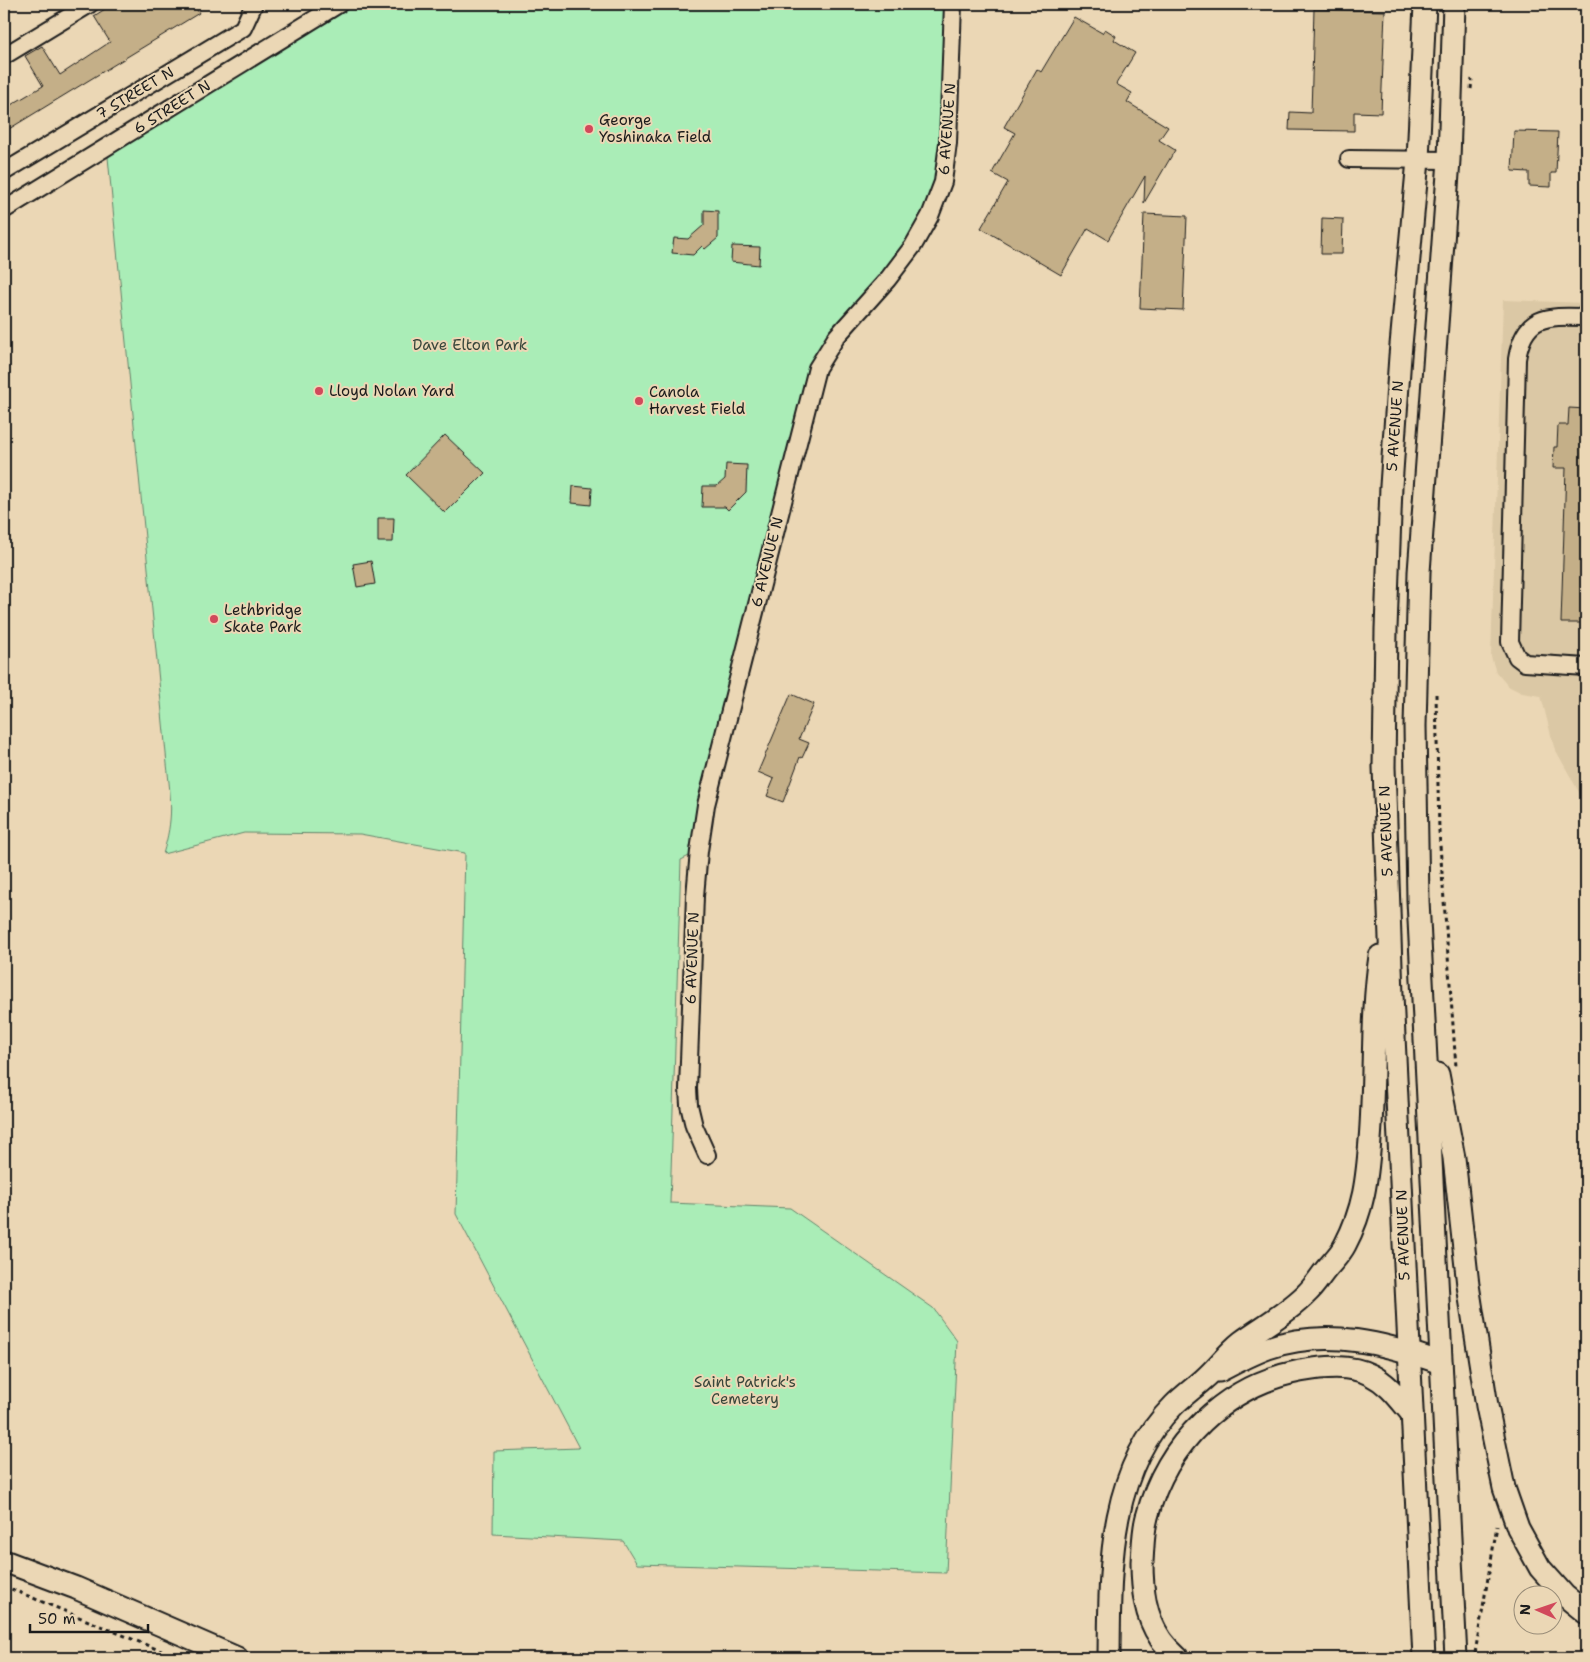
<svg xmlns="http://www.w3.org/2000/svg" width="1590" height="1662" viewBox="0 0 1590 1662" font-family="'Shantell Sans',sans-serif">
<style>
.built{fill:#dbc8a5}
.green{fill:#aaedb7;stroke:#63846a}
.building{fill:#c4af88;stroke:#1c1c1c}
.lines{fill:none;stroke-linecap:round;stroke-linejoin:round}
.minor-casing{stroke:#1c1c1c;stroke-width:20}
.major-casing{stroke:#1c1c1c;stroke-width:25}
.path{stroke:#1c1c1c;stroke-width:3;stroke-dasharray:4 4;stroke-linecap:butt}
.minor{stroke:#ebd7b5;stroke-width:16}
.major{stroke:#ebd7b5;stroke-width:21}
.poi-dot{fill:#d1495b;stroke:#ebd7b5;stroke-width:2}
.labels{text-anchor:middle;stroke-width:4;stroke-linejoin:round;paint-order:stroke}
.street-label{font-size:15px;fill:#1c1c1c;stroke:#ebd7b5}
.poi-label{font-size:15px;fill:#1c1c1c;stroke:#ebd7b5;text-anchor:start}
.park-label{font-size:15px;fill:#38463b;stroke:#ebd7b5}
</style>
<rect width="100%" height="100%" fill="#ebd7b5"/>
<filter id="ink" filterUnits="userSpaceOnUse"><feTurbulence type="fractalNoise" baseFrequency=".02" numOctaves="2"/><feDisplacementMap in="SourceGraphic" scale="10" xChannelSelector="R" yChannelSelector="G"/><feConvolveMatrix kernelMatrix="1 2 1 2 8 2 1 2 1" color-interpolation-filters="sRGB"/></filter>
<g filter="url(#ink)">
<polygon class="built" points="1503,300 1586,303 1586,803 1580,794 1554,747 1541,696 1522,693 1508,686 1496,672 1491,657"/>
<path class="green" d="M339,4H953L948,143L930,216L817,368L699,851L681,860L670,1203L790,1208L933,1308L957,1341L946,1573L637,1564L623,1541L493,1534L494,1451L579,1448L456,1214L465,853L360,834L244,833L163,854C174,817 171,801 167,764L107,147Z"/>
<g class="building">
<polygon points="113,4 193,4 199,13 4,132 4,109 43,86 25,56 42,46 60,75 110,42 94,16"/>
<polygon points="1314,9 1385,11 1381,113 1354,112 1354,131 1289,130 1290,112 1311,113"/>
<polygon points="1074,17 1102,33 1105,29 1116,36 1114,40 1135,53 1116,84 1132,93 1127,102 1168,127 1159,140 1175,150 1144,203 1145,176 1108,240 1088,228 1061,275 981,228 1008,182 992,173 1015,133 1004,127 1037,69 1041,72"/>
<polygon points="1514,131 1558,132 1556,173 1551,173 1551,187 1529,186 1529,172 1512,171"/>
<polygon points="704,210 718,211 718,238 705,249 702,246 693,255 672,253 674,238 688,239 704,225"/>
<polygon points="1144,214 1187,216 1183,310 1140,308"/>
<polygon points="1322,218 1343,219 1342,254 1321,254"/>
<polygon points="732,246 760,247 759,265 731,262"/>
<polygon points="1569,408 1586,409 1586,623 1561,623 1566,468 1553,468 1554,447 1557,447 1558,425 1568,425"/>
<polygon points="445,435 485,473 445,513 406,475"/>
<polygon points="726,464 747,465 746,492 728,510 725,507 702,507 703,486 717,486 725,479"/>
<polygon points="573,486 592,488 591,505 572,503"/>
<polygon points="378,518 394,518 393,542 378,542"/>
<polygon points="371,561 375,584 357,587 353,564"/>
<polygon points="791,694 814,704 799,739 809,743 802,758 800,757 783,802 767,796 774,779 758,772"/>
</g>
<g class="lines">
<g class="minor-casing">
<g id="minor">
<polyline points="4,56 90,4"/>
<polyline points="1349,159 1449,160"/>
<polyline points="4,172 243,28 254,4"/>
<polyline points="4,210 339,4"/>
<path d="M1586,317C1548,316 1524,314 1517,359L1510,642L1517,657L1525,663L1586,667"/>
<polyline points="707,1155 694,1126 689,1105 688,1089 695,896 699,851 706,805 817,368 837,336 888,279 913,246 930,216 943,182 948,143 953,4"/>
</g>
</g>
<g class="major-casing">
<g id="major">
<polyline points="1454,4 1449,160 1419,572 1415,726 1418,900 1456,1658"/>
<polyline points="1438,1074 1454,1158 1468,1285 1487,1406 1504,1488 1518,1528 1540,1568 1565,1596 1586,1613"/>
<path d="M1219,1371C1235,1363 1251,1354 1268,1348C1327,1328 1385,1343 1441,1363"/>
<polyline points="4,1561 76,1588 237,1658"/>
<path d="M1109,1658C1110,1571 1107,1472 1174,1405C1183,1396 1194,1388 1204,1379C1217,1368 1227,1353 1241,1342C1263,1326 1289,1312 1308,1292C1316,1284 1321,1275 1328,1267C1334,1260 1341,1253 1345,1245C1364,1209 1367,1179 1370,1140C1375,1079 1371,1017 1380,956"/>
<path d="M1178,1658C1172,1652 1165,1646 1160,1638C1145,1616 1142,1589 1142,1562C1143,1548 1143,1531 1147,1517C1166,1443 1226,1385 1300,1371C1323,1367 1350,1364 1371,1375C1389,1384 1399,1399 1412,1414"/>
<polyline points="1424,1658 1392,995 1384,767 1386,629 1391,486 1400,356 1418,160 1425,4"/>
</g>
</g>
<g class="path">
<polyline points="1471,89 1472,79"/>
<polyline points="1436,694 1439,831 1456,1067"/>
<polyline points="4,1586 178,1658"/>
<polyline points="1475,1653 1497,1526"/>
</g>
<use href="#minor" class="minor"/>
<use href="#major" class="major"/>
</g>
</g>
<g class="poi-dot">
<circle cx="589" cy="129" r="5"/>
<circle cx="319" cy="391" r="5"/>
<circle cx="639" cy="401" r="5"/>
<circle cx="214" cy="619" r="5"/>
</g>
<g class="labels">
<g class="street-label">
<text transform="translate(135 93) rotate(-31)" y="5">7 STREET N</text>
<text transform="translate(172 107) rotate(-32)" y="5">6 STREET N</text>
<text transform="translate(947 129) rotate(-86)" y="5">6 AVENUE N</text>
<text transform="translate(1395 426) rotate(-86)" y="5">5 AVENUE N</text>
<text transform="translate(767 562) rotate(-76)" y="5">6 AVENUE N</text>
<text transform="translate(1386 831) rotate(-92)" y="5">5 AVENUE N</text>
<text transform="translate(692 958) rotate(-88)" y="5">6 AVENUE N</text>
<text transform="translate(1403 1235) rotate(-92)" y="5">5 AVENUE N</text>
</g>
<g class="poi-label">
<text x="599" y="125">George<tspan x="599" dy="17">Yoshinaka Field</tspan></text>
<text x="329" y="396">Lloyd Nolan Yard</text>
<text x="649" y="397">Canola<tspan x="649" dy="17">Harvest Field</tspan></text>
<text x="224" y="615">Lethbridge<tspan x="224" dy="17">Skate Park</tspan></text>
</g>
<g class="park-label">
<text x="470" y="350">Dave Elton Park</text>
<text x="745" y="1387">Saint Patrick's<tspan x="745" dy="17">Cemetery</tspan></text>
</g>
</g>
<rect width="1590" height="1662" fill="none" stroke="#ebd7b5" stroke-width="20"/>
<rect x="10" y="10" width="1570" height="1642" fill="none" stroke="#1c1c1c" stroke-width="2" filter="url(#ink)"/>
<g transform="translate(1538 1610) rotate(272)"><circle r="24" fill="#ebd7b5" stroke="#988c78"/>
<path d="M0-4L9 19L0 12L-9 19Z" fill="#d1495b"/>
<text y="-8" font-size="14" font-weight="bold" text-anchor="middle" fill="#1c1c1c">N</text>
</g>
<path d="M30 1624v8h118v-8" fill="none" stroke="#1c1c1c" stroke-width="2.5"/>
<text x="38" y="1624" font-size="15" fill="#1c1c1c" stroke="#ebd7b5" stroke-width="4" paint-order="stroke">50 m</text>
</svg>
